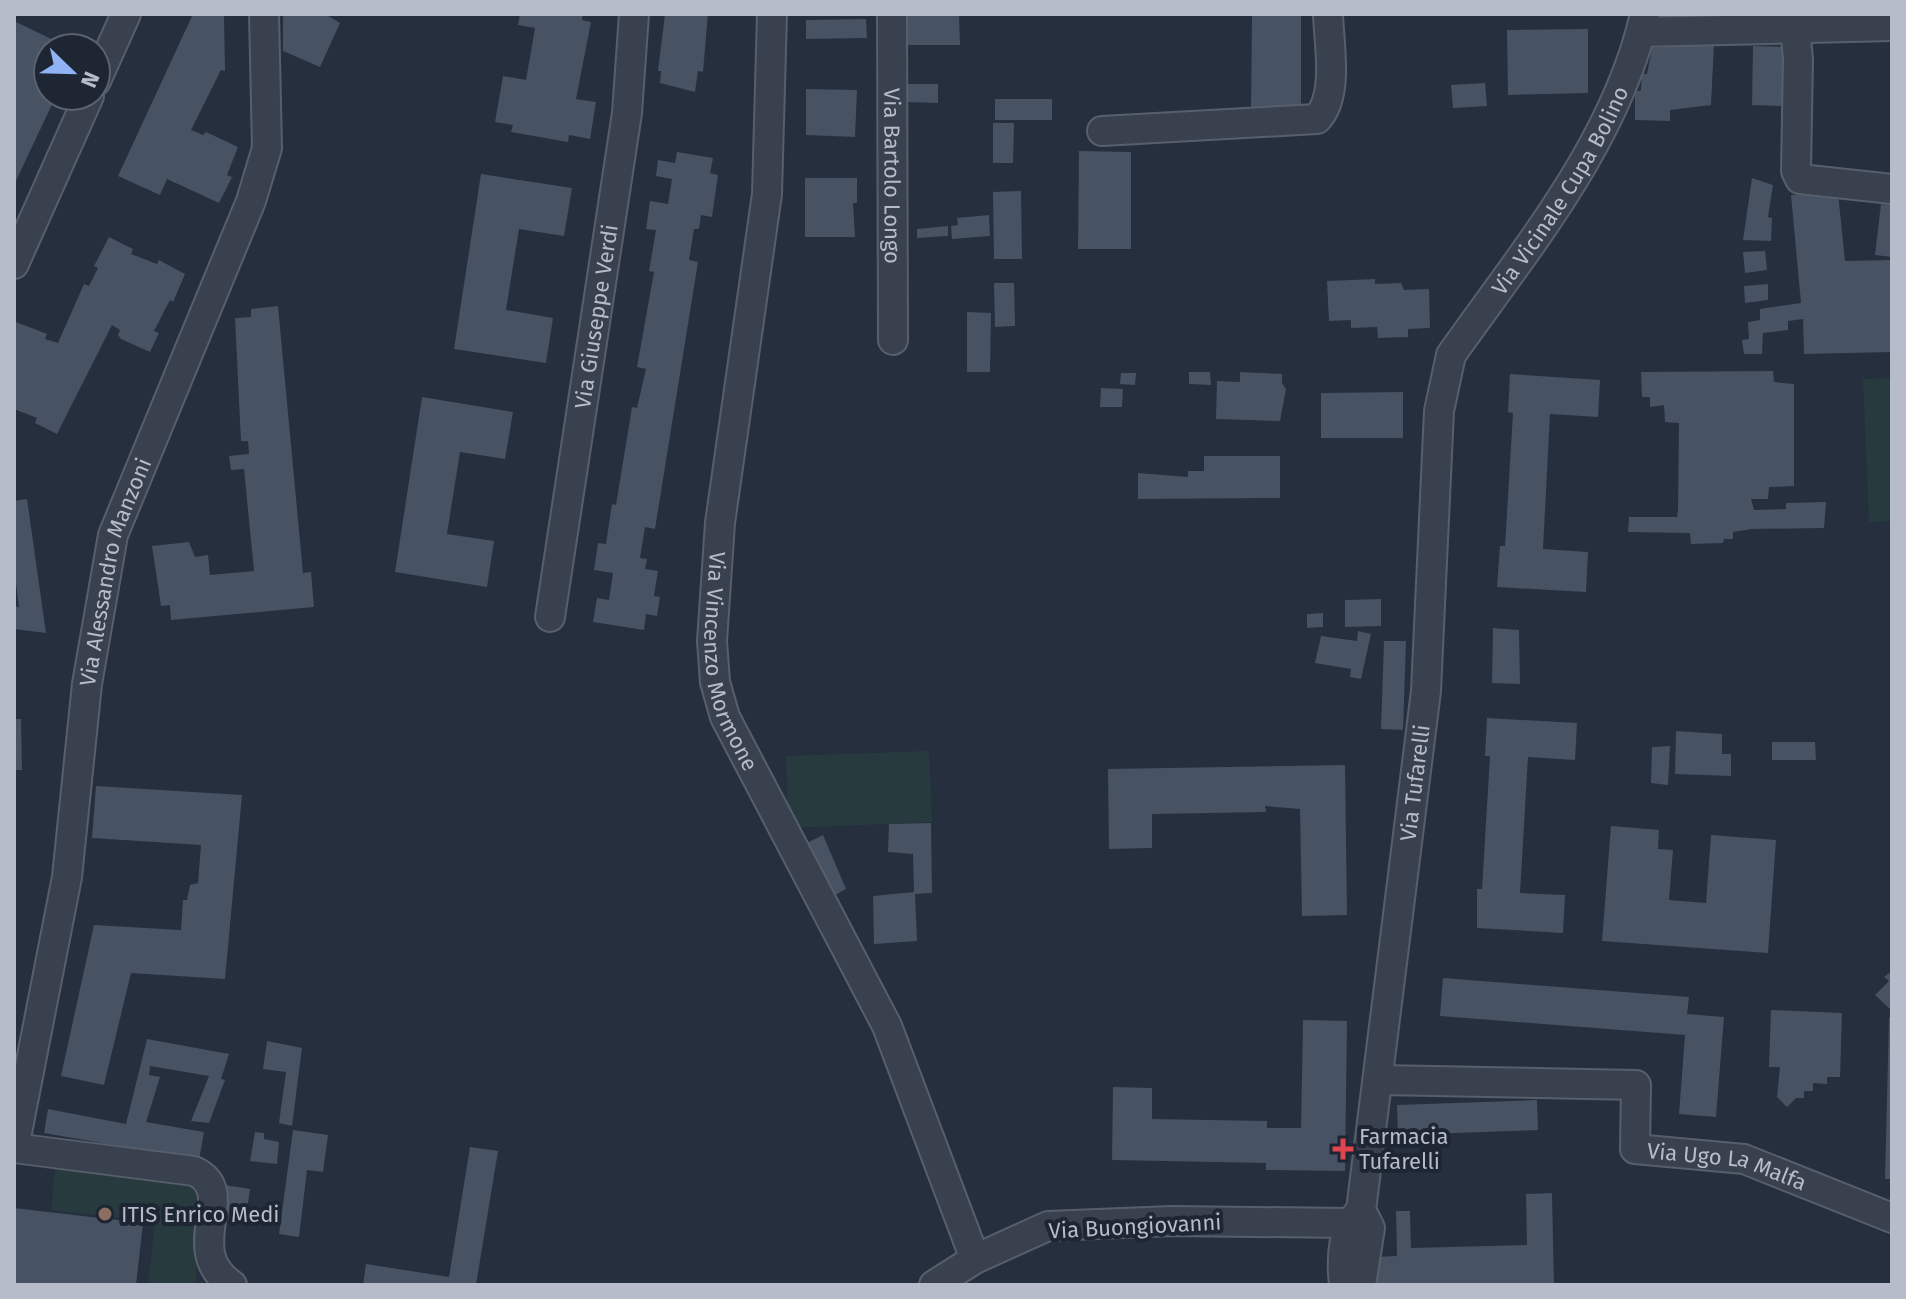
<svg xmlns="http://www.w3.org/2000/svg" width="1906" height="1299" viewBox="0 0 1906 1299" font-family="'Fira Sans',sans-serif">
<style>
.green{fill:#273b3f}
.building{fill:#475262}
.lines{fill:none;stroke-linecap:round;stroke-linejoin:round}
.street-casing{stroke:#575f6c;stroke-width:32}
.street{stroke:#39414e;stroke-width:28}
.health-dot{fill:#e0444e;stroke:#1e2633;stroke-width:3}
.education-dot{fill:#8d6e63;stroke:#1e2633;stroke-width:3}
.labels{text-anchor:middle;stroke-width:8;stroke-linejoin:round;paint-order:stroke}
.street-label{font-size:22px;fill:#b6bcc9;stroke:#1e2633}
.poi-label{font-size:22px;fill:#b6bcc9;stroke:#1e2633;text-anchor:start}
</style>
<rect width="100%" height="100%" fill="#252f3e"/>
<g class="green">
<polygon points="1892,378 1892,521 1869,522 1863,379"/>
<polygon points="929,751 932,822 788,828 786,756"/>
<polygon points="55,1169 196,1185 196,1285 148,1285 155,1222 51,1210"/>
</g>
<g class="building">
<polygon points="193,14 224,14 225,71 221,70 191,130 203,135 206,132 238,147 227,175 232,177 219,203 167,179 160,195 118,176"/>
<polygon points="283,14 325,14 340,23 320,67 283,51"/>
<polygon points="520,14 583,14 582,20 591,22 576,99 596,102 590,139 569,135 568,142 511,132 513,125 495,122 503,76 526,80 535,28 518,25"/>
<polygon points="665,14 708,14 703,72 698,71 695,92 660,83 661,71 658,71"/>
<polygon points="905,14 959,14 960,45 906,45"/>
<polygon points="1252,14 1301,14 1301,112 1251,112"/>
<polygon points="866,19 867,38 806,39 806,20"/>
<polygon points="14,21 70,48 48,48 48,96 56,96 14,185"/>
<polygon points="1588,29 1588,93 1508,95 1507,30"/>
<polygon points="1714,43 1711,105 1670,110 1670,121 1635,120 1635,92 1641,90 1642,74 1647,74 1652,48"/>
<polygon points="1753,46 1786,47 1784,106 1752,105"/>
<polygon points="1485,83 1487,106 1453,108 1451,85"/>
<polygon points="908,84 938,84 938,103 907,102"/>
<polygon points="806,89 857,90 855,137 806,135"/>
<rect x="995" y="99" width="57" height="21"/>
<polygon points="993,123 1014,123 1013,163 993,163"/>
<polygon points="1079,151 1131,152 1131,249 1078,249"/>
<polygon points="677,152 713,158 710,173 718,175 712,217 701,215 699,229 694,229 689,260 698,262 655,529 645,527 640,558 647,559 645,569 658,571 654,596 660,597 657,616 646,614 644,630 593,622 597,598 609,600 613,573 594,570 598,543 606,544 612,504 616,505 632,407 637,408 646,369 637,367 654,272 649,271 656,230 646,229 650,201 668,204 672,179 656,176 658,160 675,163"/>
<polygon points="481,174 572,188 564,236 519,229 506,310 553,318 546,363 454,349"/>
<polygon points="805,178 857,178 857,203 853,203 855,237 805,237"/>
<polygon points="1752,178 1773,185 1768,217 1772,218 1771,241 1743,240"/>
<polygon points="1021,191 1022,259 994,259 993,192"/>
<polygon points="1838,193 1845,261 1892,260 1892,352 1804,354 1803,319 1788,321 1788,330 1763,333 1762,354 1744,354 1742,340 1749,339 1748,322 1760,320 1760,309 1801,303 1791,195"/>
<polygon points="1881,204 1892,205 1892,257 1875,255"/>
<polygon points="989,215 990,236 952,239 951,226 958,225 957,218"/>
<polygon points="948,226 948,236 917,238 917,229"/>
<polygon points="109,237 133,249 131,254 157,264 159,260 185,274 173,302 170,300 154,331 159,333 150,352 121,339 118,335 120,330 112,325 57,434 35,423 37,418 14,409 14,327 16,322 47,334 45,339 58,343 84,284 89,286 98,268 94,266"/>
<polygon points="1765,251 1767,270 1745,273 1743,252"/>
<polygon points="1375,279 1375,284 1401,283 1404,290 1429,289 1430,328 1408,329 1408,337 1378,338 1377,327 1351,328 1351,320 1329,321 1327,281"/>
<polygon points="994,283 1014,283 1015,326 995,327"/>
<polygon points="1768,284 1768,300 1745,303 1744,286"/>
<polygon points="278,306 303,573 311,572 314,607 171,620 170,605 161,606 152,546 189,542 195,557 208,555 210,575 254,571 244,469 231,470 229,456 249,454 248,441 241,441 235,318 251,317 251,309"/>
<polygon points="967,312 991,313 990,372 967,372"/>
<polygon points="1773,371 1774,382 1794,384 1794,486 1769,487 1768,499 1751,499 1754,510 1786,509 1786,503 1826,502 1824,528 1752,529 1733,532 1733,539 1724,539 1723,543 1691,544 1690,533 1628,532 1629,517 1677,517 1678,511 1679,423 1665,422 1664,405 1650,407 1650,397 1642,397 1641,372"/>
<polygon points="1189,372 1210,372 1211,385 1189,384"/>
<polygon points="1240,372 1282,374 1282,383 1286,389 1280,421 1216,419 1217,381 1240,382"/>
<polygon points="1121,373 1136,373 1135,385 1120,384"/>
<polygon points="1510,374 1600,380 1598,417 1550,414 1543,549 1588,552 1586,592 1497,587 1500,546 1505,546 1513,413 1508,412"/>
<polygon points="1101,388 1123,389 1122,407 1100,407"/>
<polygon points="1403,392 1403,438 1321,438 1321,393"/>
<polygon points="422,397 513,412 505,459 460,452 447,534 494,541 487,587 395,572"/>
<polygon points="1204,456 1280,456 1280,498 1138,499 1138,473 1188,477 1188,471 1204,471"/>
<polygon points="27,499 46,633 14,629 14,606 19,607 14,568 14,501"/>
<polygon points="1381,599 1381,626 1345,627 1345,600"/>
<polygon points="1323,613 1323,627 1307,628 1307,614"/>
<polygon points="1493,628 1519,630 1520,684 1492,683"/>
<polygon points="1358,631 1371,634 1361,679 1350,677 1351,669 1315,663 1321,636 1357,641"/>
<polygon points="1384,641 1406,641 1403,730 1381,729"/>
<polygon points="1487,718 1577,723 1575,760 1528,757 1520,893 1565,895 1563,933 1477,928 1477,889 1482,889 1490,756 1485,756"/>
<polygon points="14,719 21,719 22,770 14,770"/>
<polygon points="1676,731 1722,734 1722,754 1731,754 1731,776 1675,774"/>
<polygon points="1772,742 1815,742 1816,760 1772,760"/>
<polygon points="1670,746 1668,785 1651,783 1652,747"/>
<polygon points="1345,765 1347,915 1302,916 1300,809 1265,806 1266,812 1152,814 1152,848 1109,849 1108,769"/>
<polygon points="96,786 242,795 225,979 131,973 104,1085 61,1076 94,925 181,930 183,900 187,900 190,885 198,883 201,845 92,838"/>
<polygon points="931,823 932,893 915,894 917,941 874,944 873,896 914,892 913,854 888,852 889,824"/>
<polygon points="1611,826 1659,830 1658,849 1673,850 1669,900 1706,903 1711,835 1776,840 1768,953 1602,941"/>
<polygon points="823,835 846,889 824,901 801,846"/>
<polygon points="1892,971 1892,1011 1875,995 1889,981 1884,977"/>
<polygon points="1443,978 1689,997 1687,1014 1724,1017 1716,1117 1679,1114 1685,1035 1440,1016"/>
<polygon points="1771,1010 1842,1013 1840,1077 1827,1077 1827,1084 1813,1083 1813,1091 1804,1091 1804,1098 1796,1098 1787,1107 1777,1097 1780,1067 1769,1067"/>
<polygon points="1889,1017 1892,1017 1892,1179 1885,1179"/>
<polygon points="1303,1020 1347,1021 1345,1171 1266,1170 1266,1163 1112,1160 1113,1087 1152,1088 1152,1119 1267,1121 1267,1128 1301,1128"/>
<polygon points="147,1039 229,1054 221,1079 225,1080 209,1123 191,1121 209,1076 150,1066 149,1075 160,1077 146,1122 204,1132 199,1160 44,1133 48,1109 126,1124"/>
<polygon points="267,1041 302,1048 292,1126 279,1123 286,1072 263,1069"/>
<polygon points="1537,1100 1538,1130 1398,1135 1397,1105"/>
<polygon points="293,1130 328,1135 323,1172 307,1170 299,1237 279,1234"/>
<polygon points="255,1132 264,1133 264,1139 279,1142 277,1164 250,1161"/>
<polygon points="470,1147 498,1151 476,1285 363,1285 366,1264 449,1277"/>
<polygon points="225,1185 250,1189 245,1223 220,1219"/>
<polygon points="1552,1193 1554,1285 1375,1285 1375,1257 1397,1256 1396,1211 1410,1211 1411,1248 1527,1245 1526,1194"/>
<polygon points="14,1208 143,1223 136,1285 14,1285"/>
</g>
<g class="lines">
<g class="street-casing">
<g id="street">
<path id="s1" d="M772,14L767,194L720,523L712,641L715,682L725,717L887,1026L975,1259"/>
<path id="s2" d="M892,14L893,340"/>
<polyline points="1795,28 1798,59 1796,171 1800,179 1892,189"/>
<polyline points="1641,32 1892,26"/>
<polyline points="96,81 126,14"/>
<path d="M1102,131L1317,119C1339,96 1329,45 1328,14"/>
<polyline points="14,264 89,96"/>
<path id="s3" d="M550,617L627,113L634,14"/>
<path id="s4" d="M1380,1080L1636,1085L1635,1149L1744,1159L1892,1218"/>
<path id="s5" d="M14,1148L67,877L87,684L113,535L251,201L267,148L264,14"/>
<path d="M14,1148L194,1171C241,1192 179,1249 232,1285"/>
<polyline points="934,1285 975,1259 1048,1226 1172,1221 1348,1223"/>
<path id="s6" d="M1344,1285C1341,1258 1342,1230 1361,1210L1426,691L1439,411L1451,355C1525,250 1616,142 1645,14"/>
<polyline points="1361,1285 1370,1228 1361,1210"/>
</g>
</g>
<use href="#street" class="street"/>
</g>
<path class="health-dot" d="M1339 1137h8v8h8v8h-8v8h-8v-8h-8v-8h8z"/>
<circle class="education-dot" cx="105" cy="1214" r="8"/>
<g class="labels">
<g class="street-label">
<text dy="8" stroke="none"><textPath href="#s2" startOffset="162">Via Bartolo Longo</textPath></text>
<text dy="8" stroke="none"><textPath href="#s6" startOffset="1138">Via Vicinale Cupa Bolino</textPath></text>
<text dy="8" stroke="none"><textPath href="#s3" startOffset="304">Via Giuseppe Verdi</textPath></text>
<text dy="8" stroke="none"><textPath href="#s5" startOffset="586">Via Alessandro Manzoni</textPath></text>
<text dy="8" stroke="none"><textPath href="#s1" startOffset="654">Via Vincenzo Mormone</textPath></text>
<text dy="8" stroke="none"><textPath href="#s6" startOffset="510">Via Tufarelli</textPath></text>
<text dy="8" stroke="none"><textPath href="#s4" startOffset="414">Via Ugo La Malfa</textPath></text>
<text transform="translate(1135 1226) rotate(-3)" y="8">Via Buongiovanni</text>
</g>
<g class="poi-label">
<text x="1359" y="1144">Farmacia<tspan x="1359" dy="25">Tufarelli</tspan></text>
<text x="121" y="1222">ITIS Enrico Medi</text>
</g>
</g>
<rect width="1906" height="1299" fill="none" stroke="#b6bcc9" stroke-width="32"/>
<g transform="translate(72 72) rotate(113)"><circle r="38" fill="#1e2633" stroke="#5b626f" stroke-width="2"/>
<path d="M0-6L14 30L0 20L-14 30Z" fill="#8fb3f4"/>
<text y="-12" font-size="22" font-weight="bold" text-anchor="middle" fill="#b6bcc9">N</text>
</g>
</svg>
